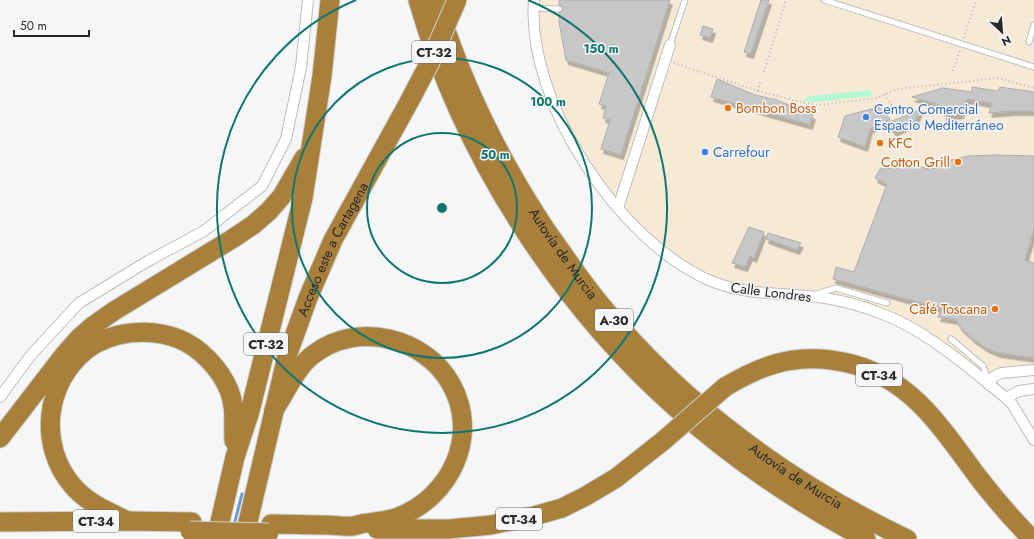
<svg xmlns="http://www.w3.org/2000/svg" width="1034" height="539" viewBox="0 0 1034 539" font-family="Jost,sans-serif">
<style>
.commercial{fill:#f6ead6}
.green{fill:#b2f8d3}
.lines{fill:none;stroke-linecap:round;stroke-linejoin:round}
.stream{stroke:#6d9ad5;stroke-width:3}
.building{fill:#c8c7c8;stroke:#adacac;filter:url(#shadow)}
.lane-casing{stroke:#bdbdbe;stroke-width:7}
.street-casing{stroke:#bdbdbe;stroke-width:12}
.highway-casing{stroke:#d0d0d0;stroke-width:21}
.path{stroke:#b6b7b7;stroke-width:2;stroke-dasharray:1 3;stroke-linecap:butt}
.lane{stroke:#fff;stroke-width:5}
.street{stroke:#fff;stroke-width:10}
.highway{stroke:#a8803b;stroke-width:19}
.highway-bridge-casing{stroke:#d0d0d0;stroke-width:21;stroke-linecap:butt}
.highway-bridge{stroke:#a8803b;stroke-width:19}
.ring{fill:none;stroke:#0f766e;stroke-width:2}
.food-dot{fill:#e8710a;stroke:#f5f6f7;stroke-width:1.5}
.shop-dot{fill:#3f7fe0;stroke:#f5f6f7;stroke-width:1.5}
.labels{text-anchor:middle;stroke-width:3;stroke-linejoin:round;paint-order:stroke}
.shield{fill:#f5f6f7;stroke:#666667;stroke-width:1}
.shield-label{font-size:13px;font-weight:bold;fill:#292929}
.food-label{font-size:14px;fill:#c56008;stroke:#f5f6f7;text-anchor:start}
.shop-label{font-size:14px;fill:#366cbe;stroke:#f5f6f7;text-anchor:start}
.street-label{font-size:14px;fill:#292929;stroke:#f5f6f7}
.centre{fill:#0f766e;stroke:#f5f6f7;stroke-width:2}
.ring-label{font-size:12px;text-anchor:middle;font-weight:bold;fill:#0f766e;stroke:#f5f6f7;stroke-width:3;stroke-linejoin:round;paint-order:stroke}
</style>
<defs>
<filter id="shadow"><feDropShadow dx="2.5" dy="4.5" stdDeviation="0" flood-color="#0004"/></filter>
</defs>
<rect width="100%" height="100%" fill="#f5f6f7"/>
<polygon class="commercial" points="534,0 1034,0 1034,370 1001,373 989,385 941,346 852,304 751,292 679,265 593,177 545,80"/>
<polygon class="green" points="870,90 872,96 814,102 802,101 810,96"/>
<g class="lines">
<polyline class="stream" points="234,525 242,494"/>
</g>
<g class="building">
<polygon points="559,0 670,0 621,155 601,149 610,120 603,118 606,106 599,104 609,73 566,60 559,22 559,13 562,11 563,9 561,6 559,5"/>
<polygon points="761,0 769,0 751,54 744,52"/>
<polygon points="703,26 713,29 710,38 700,35"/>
<polygon points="717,79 755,95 777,100 813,115 810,125 711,97"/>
<polygon points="972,87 998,91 1000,87 1034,92 1034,111 1012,111 989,113 992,104 967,99 961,114 944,116 945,107 912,97 943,88 972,92"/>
<polygon points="879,107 890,119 870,129 865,147 838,137 845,116"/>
<polygon points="920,110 915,122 894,132 887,123"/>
<polygon points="997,155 1034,156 1034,229 1025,260 1034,263 1034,358 998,353 986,348 973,339 961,328 956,320 938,317 942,309 833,279 836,267 854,272 887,184 875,178 880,169 919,166 928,169 938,168 947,161 968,156"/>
<polygon points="749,227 764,232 754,258 750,256 745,267 732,263"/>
<polygon points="768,233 801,243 797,250 766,239"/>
</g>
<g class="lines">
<g class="lane-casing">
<g id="lane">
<polyline points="824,0 1034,67"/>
<polyline points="534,8 559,9"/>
<polyline points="1029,42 1034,25"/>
<polyline points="670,45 685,0"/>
<polyline points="816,294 836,288 887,303"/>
<polyline points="951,339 983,366 988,380"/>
</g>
</g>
<g class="street-casing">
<g id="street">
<path d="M534,0C526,102 619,242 711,281C749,297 791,292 831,299C863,305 898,318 925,336C954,354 980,377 1006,398L1012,404L1034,440"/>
<polyline points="618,208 670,45"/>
<polyline points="989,385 993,377 1001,373 1034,370"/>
<polyline points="0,397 31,355 79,303 148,261 204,231 262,186 286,139 301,67 308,0"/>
<polyline points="1006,398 1019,391 1034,389"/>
</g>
</g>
<g class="highway-casing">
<g id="highway">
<path d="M418,0C462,153 557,302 676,408C733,459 798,503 866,539"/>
<path id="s1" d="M436,0C461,82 499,159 546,230C564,255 581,281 601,305C683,405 791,484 907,539"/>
<path d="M725,387C760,366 790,355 831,360C905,369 938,423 978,477C995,499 1013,520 1032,539"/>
<polyline points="0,438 64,355 79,338 94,325 114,311 232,239 253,225 269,211 282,196 304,158"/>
<path d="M128,521C107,511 87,503 72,485C38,445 45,383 86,350C111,331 150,327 179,339C201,348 220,369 229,390C236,408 233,423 234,441"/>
<polyline points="0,522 128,521 192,522"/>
<path d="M271,524C290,524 308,525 326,525C335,525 344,527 353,526C358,525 363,523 368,523C378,521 388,521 398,517C451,497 480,435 451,384C425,337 357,321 314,354C297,366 286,392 274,410"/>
<polyline points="377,529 449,529 491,525 534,516 562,508 586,496 616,478 663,441"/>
<polyline points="216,539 235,457 250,411 303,198 322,76 330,0"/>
<path id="s2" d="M244,539L287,356L308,298L333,240L409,102"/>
</g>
</g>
<g class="path">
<polyline points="964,38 976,0"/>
<polyline points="674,63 758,91 805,103 819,105 876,98 898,89 998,78 1034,88"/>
<polyline points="953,71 960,50"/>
<polyline points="764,72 786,0"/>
<polyline points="758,91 761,79"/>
<polyline points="885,94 899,118"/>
</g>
<use href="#lane" class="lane"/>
<use href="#street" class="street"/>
<use href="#highway" class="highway"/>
<g class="highway-bridge-casing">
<g id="highway-bridge">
<polyline points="409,102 430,62 457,0"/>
<polyline points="663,441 725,387"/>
<polyline points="190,531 269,533"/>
</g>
</g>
<use href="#highway-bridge" class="highway-bridge"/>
</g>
<g class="ring">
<circle cx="442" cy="208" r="75"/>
<circle cx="442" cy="208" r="150"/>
<path d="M528 0A225 225 0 1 1 356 0"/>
</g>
<g class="food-dot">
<circle cx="728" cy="108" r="4"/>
<circle cx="880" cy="143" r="4"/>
<circle cx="958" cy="162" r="4"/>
<circle cx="995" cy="309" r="4"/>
</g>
<g class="shop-dot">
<circle cx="866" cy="117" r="4"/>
<circle cx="705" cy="152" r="4"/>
</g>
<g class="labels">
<g class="shield">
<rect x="412" y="41" width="44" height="22" rx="3"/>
<rect x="595" y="309" width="38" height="22" rx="3"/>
<rect x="244" y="333" width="44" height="22" rx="3"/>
<rect x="856" y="364" width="46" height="22" rx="3"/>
<rect x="496" y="508" width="46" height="22" rx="3"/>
<rect x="73" y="510" width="46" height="22" rx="3"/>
</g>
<g class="shield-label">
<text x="434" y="57">CT-32</text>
<text x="614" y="325">A-30</text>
<text x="266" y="349">CT-32</text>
<text x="879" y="380">CT-34</text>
<text x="519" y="524">CT-34</text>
<text x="96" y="526">CT-34</text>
</g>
<g class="food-label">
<text x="736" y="113">Bombon Boss</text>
<text x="888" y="148">KFC</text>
<text x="950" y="167" text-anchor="end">Cotton Grill</text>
<text x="987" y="314" text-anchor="end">Café Toscana</text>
</g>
<g class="shop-label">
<text x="874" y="114">Centro Comercial<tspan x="874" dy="16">Espacio Mediterráneo</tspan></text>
<text x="713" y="157">Carrefour</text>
</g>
<g class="street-label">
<text dy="5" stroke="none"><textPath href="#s2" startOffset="304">Acceso este a Cartagena</textPath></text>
<text dy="5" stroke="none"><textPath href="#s1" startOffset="285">Autovía de Murcia</textPath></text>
<text transform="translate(771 292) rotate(7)" y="5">Calle Londres</text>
<text dy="5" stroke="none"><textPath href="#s1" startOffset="609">Autovía de Murcia</textPath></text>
</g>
</g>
<circle cx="442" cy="208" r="6" class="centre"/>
<g class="ring-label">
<text x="601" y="53">150 m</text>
<text x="548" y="106">100 m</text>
<text x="495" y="159">50 m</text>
</g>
<g transform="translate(1002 32) rotate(154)" stroke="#f5f6f7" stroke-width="3" paint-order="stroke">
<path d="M0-3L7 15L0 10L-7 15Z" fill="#292929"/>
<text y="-6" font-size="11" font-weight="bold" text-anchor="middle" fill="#292929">N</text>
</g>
<path d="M14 30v6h75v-6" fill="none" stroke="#292929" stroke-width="2"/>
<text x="20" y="30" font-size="12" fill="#292929" stroke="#f5f6f7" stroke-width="3" paint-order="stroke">50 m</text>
</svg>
